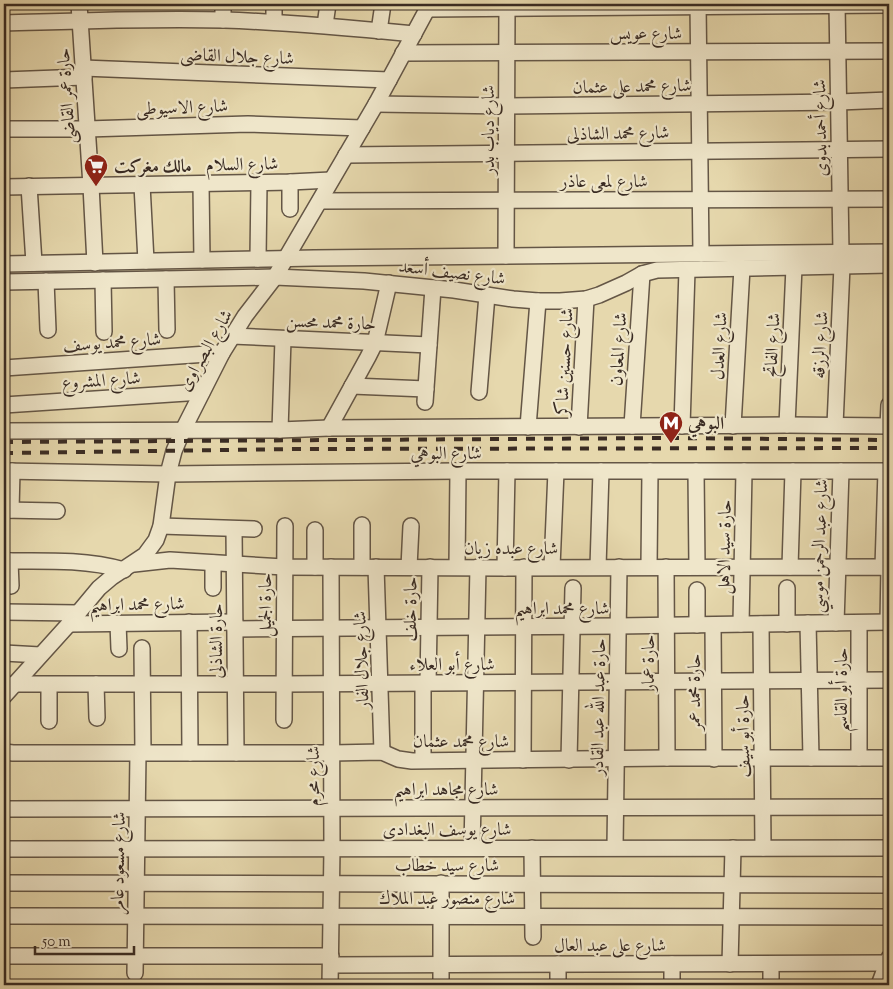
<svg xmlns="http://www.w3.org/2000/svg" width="893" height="989" viewBox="0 0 893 989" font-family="'Sorts Mill Goudy',Amiri,serif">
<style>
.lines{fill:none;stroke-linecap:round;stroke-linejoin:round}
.minor-casing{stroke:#645646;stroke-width:18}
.minor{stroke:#efe6ca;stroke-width:15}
.rail{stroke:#392b23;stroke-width:4;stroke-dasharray:9 9;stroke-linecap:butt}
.labels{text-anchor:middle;stroke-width:4.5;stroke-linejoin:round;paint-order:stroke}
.street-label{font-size:18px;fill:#392b23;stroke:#efe6ca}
.poi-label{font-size:18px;font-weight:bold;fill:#392b23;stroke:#efe6ca;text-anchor:start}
</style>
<rect width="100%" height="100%" fill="#e6d8ad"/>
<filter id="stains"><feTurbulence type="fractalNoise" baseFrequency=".004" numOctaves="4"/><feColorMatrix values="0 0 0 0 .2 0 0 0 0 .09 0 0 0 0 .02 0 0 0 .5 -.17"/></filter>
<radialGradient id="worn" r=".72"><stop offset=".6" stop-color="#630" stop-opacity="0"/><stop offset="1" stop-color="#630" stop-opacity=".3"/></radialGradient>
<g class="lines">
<g class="minor-casing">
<g id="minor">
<polyline points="79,4 91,186 95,263"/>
<polyline points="698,4 701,254"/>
<polyline points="837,4 841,253"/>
<polyline points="428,9 889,5"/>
<polyline points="223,20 223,4"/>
<polyline points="274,22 274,4"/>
<path d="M4,23C77,21 151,18 224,20C288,22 351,28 414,34"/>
<polyline points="325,25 328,4"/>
<polyline points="379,31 383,4"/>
<polyline points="403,53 889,51"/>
<polyline points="83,68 389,80"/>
<polyline points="4,80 84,77"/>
<polyline points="376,104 507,106 839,102 889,100"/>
<polyline points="4,129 87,129 248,124 362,128"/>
<polyline points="346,155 889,149"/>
<polyline points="290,182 290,209"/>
<polyline points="201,184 202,260"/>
<polyline points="142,185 146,261"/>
<polyline points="29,186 34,263"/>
<polyline points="4,187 290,182 331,180"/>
<polyline points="320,201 889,199"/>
<polyline points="506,256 507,4"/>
<polyline points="258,259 259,183"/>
<polyline points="4,264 314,258 889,252"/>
<polyline points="166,279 167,330"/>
<polyline points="103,280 104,332"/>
<polyline points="46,281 48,330"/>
<polyline points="4,282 275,277 364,281 454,290 513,299 538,301 560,301 586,299 599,295 626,283 642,274 657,270 889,265"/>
<polyline points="232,336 429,345"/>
<polyline points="4,368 222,353"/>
<polyline points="352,386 426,389"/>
<polyline points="479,392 487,295"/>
<polyline points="425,402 433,288"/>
<polyline points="4,405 202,392"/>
<polyline points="787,425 794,267"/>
<polyline points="835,425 842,266"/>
<polyline points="632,426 642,274"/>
<polyline points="682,426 687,270"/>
<polyline points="733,426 742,268"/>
<polyline points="888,426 889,405"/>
<polyline points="528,427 538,301"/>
<polyline points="579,427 586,299"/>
<polyline points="329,428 368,357 375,343 389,283"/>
<polyline points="280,430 283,339"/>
<polyline points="4,431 280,430 329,428 787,425 889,426"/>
<polyline points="4,471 168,474 458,471 889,471"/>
<polyline points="696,471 697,567"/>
<polyline points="4,510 57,511"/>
<polyline points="11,510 12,471"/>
<polyline points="161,526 254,529"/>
<polyline points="234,529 236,753"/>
<polyline points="315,530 315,567"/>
<path d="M4,561C44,561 85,559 124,570"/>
<polyline points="10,561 11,586"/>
<polyline points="213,563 213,588"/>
<polyline points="134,564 170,560 284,567 505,568 889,567 888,622"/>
<polyline points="362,567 362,525"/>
<polyline points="376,567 382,752"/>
<polyline points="409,567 411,526"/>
<polyline points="457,567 458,471"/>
<polyline points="552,567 556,471"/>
<polyline points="598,567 601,471"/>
<polyline points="649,567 650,471"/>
<polyline points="666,567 667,758"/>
<polyline points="790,567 793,471"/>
<polyline points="883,567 886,471"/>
<polyline points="505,568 507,471"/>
<polyline points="787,588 787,624"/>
<polyline points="4,612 78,613"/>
<polyline points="189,622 190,753"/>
<polyline points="118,623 119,649"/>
<polyline points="808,623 811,758"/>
<polyline points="836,623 841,471"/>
<polyline points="859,623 859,758"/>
<polyline points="69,624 235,622"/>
<polyline points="741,624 744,471"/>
<polyline points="761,624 763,848"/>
<polyline points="697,625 697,590"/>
<polyline points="713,625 714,759"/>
<polyline points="235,629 618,626 889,622"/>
<polyline points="142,648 143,753"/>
<polyline points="4,653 40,655"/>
<polyline points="423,683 423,760"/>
<polyline points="428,683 430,567"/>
<polyline points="14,684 284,684 889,680"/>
<polyline points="96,684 97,718"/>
<polyline points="49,685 49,721"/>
<polyline points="4,696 69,624 99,588 112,577 145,555 156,540 161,526 168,474 174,451 183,430 222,353 245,316 275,277 376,104 430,4"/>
<polyline points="284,720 285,526"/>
<polyline points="4,752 13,753 332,753 382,752 398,759 412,761 667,758 889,758"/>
<polyline points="523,760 524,567"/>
<polyline points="569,760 573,588"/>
<polyline points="4,809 889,807"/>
<polyline points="615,847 619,567"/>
<polyline points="472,848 478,567"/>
<polyline points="532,848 533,937"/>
<polyline points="4,849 889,848"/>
<polyline points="4,883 889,885"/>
<polyline points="4,916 889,917"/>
<polyline points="4,956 331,956"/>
<polyline points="672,964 672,985"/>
<polyline points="730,964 733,848"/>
<polyline points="331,965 889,963"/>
<polyline points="135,973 138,753"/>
<polyline points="330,985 332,848 331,567"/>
<polyline points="441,985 441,883"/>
<polyline points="558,985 558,964"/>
<polyline points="771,985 771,964"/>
<polyline points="879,985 889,958"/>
</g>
</g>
<use href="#minor" class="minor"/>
<g class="rail">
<polyline points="4,442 671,438 889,440"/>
<polyline points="4,453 293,449 889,448"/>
</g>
</g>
<defs>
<g id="supermarket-pin" transform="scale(1.25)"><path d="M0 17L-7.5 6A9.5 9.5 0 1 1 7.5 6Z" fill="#8f2418" stroke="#efe6ca"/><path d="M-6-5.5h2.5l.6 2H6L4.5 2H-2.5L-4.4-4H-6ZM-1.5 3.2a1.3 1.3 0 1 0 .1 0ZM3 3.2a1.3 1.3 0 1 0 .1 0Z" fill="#fff"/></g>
<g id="metro-pin" transform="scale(1.25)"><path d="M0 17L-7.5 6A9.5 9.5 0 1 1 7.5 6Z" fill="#8f2418" stroke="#efe6ca"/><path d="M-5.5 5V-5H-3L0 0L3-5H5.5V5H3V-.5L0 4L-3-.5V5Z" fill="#fff"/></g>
</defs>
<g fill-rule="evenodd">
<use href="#supermarket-pin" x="96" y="166"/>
<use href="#metro-pin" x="671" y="423"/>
</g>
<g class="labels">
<g class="street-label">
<text x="646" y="39">شارع عويس</text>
<text transform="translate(237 56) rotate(2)" y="6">شارع جلال القاضى</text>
<text transform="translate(632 86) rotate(-1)" y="6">شارع محمد على عثمان</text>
<text transform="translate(66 96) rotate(-94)" y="6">حارة عمر القاضى</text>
<text transform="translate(182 107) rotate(-2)" y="6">شارع الاسيوطى</text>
<text transform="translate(820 128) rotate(-91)" y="6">شارع أحمد بدوى</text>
<text transform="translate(488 130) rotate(-90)" y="6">شارع دياب بدر</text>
<text transform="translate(618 133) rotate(-1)" y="6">شارع محمد الشاذلى</text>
<text transform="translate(242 164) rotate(-1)" y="6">شارع السلام</text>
<text x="604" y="187">شارع لمعى عاذر</text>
<text transform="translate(452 272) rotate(7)" y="6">شارع نصيف أسعد</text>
<text transform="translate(331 322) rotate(2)" y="6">حارة محمد محسن</text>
<text transform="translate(112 342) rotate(-4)" y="6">شارع محمد يوسف</text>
<text transform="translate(772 345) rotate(-87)" y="6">شارع الفاتح</text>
<text transform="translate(820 345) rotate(-87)" y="6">شارع الرزقه</text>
<text transform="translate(719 346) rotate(-87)" y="6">شارع العدل</text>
<text transform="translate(618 349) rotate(-86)" y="6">شارع المعاون</text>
<text transform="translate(205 350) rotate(-60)" y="6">شارع البصراوى</text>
<text transform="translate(564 362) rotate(-87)" y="6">شارع حسنين شاكر</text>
<text transform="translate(101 380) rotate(-4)" y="6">شارع المشروع</text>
<text x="446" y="459">شارع البوهي</text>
<text transform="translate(819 546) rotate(-88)" y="6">شارع عبد الرحمن موسي</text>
<text transform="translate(724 547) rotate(-89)" y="6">حارة سيد الاهل</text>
<text x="511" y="554">شارع عبده زيان</text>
<text transform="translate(137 604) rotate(-1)" y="6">شارع محمد ابراهيم</text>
<text transform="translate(265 605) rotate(-90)" y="6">حارة الجميل</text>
<text x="562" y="614">شارع محمد ابراهيم</text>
<text transform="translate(410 609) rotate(-89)" y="6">حارة خلف</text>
<text transform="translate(216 641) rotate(-90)" y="6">حارة الشاذلى</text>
<text transform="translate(361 660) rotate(-92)" y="6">شارع جلال الفار</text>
<text transform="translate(648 663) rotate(-90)" y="6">حارة عمار</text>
<text x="452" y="670">شارع أبو العلاء</text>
<text transform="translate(841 690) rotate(-90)" y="6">حارة أبو القاسم</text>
<text transform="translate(694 692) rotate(-90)" y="6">حارة محمد عمر</text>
<text transform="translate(598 707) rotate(-89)" y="6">حارة عبد الله عبد القادر</text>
<text transform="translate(743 736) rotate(-91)" y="6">حارة أبو سيف</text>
<text x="461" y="747">شارع محمد عثمان</text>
<text transform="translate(313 776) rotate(-90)" y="6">شارع محرم</text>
<text x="446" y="795">شارع مجاهد ابراهيم</text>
<text x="447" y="835">شارع يوسف البغدادى</text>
<text transform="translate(118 863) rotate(-89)" y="6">شارع مسعود عامر</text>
<text x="447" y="871">شارع سيد خطاب</text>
<text x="447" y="904">شارع منصور عبد الملاك</text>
<text x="610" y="951">شارع على عبد العال</text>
</g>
<g class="poi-label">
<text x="114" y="172">مالك مغركت</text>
<text x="688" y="429">البوهي</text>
</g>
</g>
<rect width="893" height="989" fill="none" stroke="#e6d8ad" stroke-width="20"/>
<rect x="5" y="5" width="883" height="979" fill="none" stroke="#392b23" stroke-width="2.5"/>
<rect x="10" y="10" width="873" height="969" fill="none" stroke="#392b23"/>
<path d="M35 946v8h99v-8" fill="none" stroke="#392b23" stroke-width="2.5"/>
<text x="42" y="946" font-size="15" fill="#392b23" stroke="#efe6ca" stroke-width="4" paint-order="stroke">50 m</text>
<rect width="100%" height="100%" filter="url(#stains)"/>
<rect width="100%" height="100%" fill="url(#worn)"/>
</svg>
